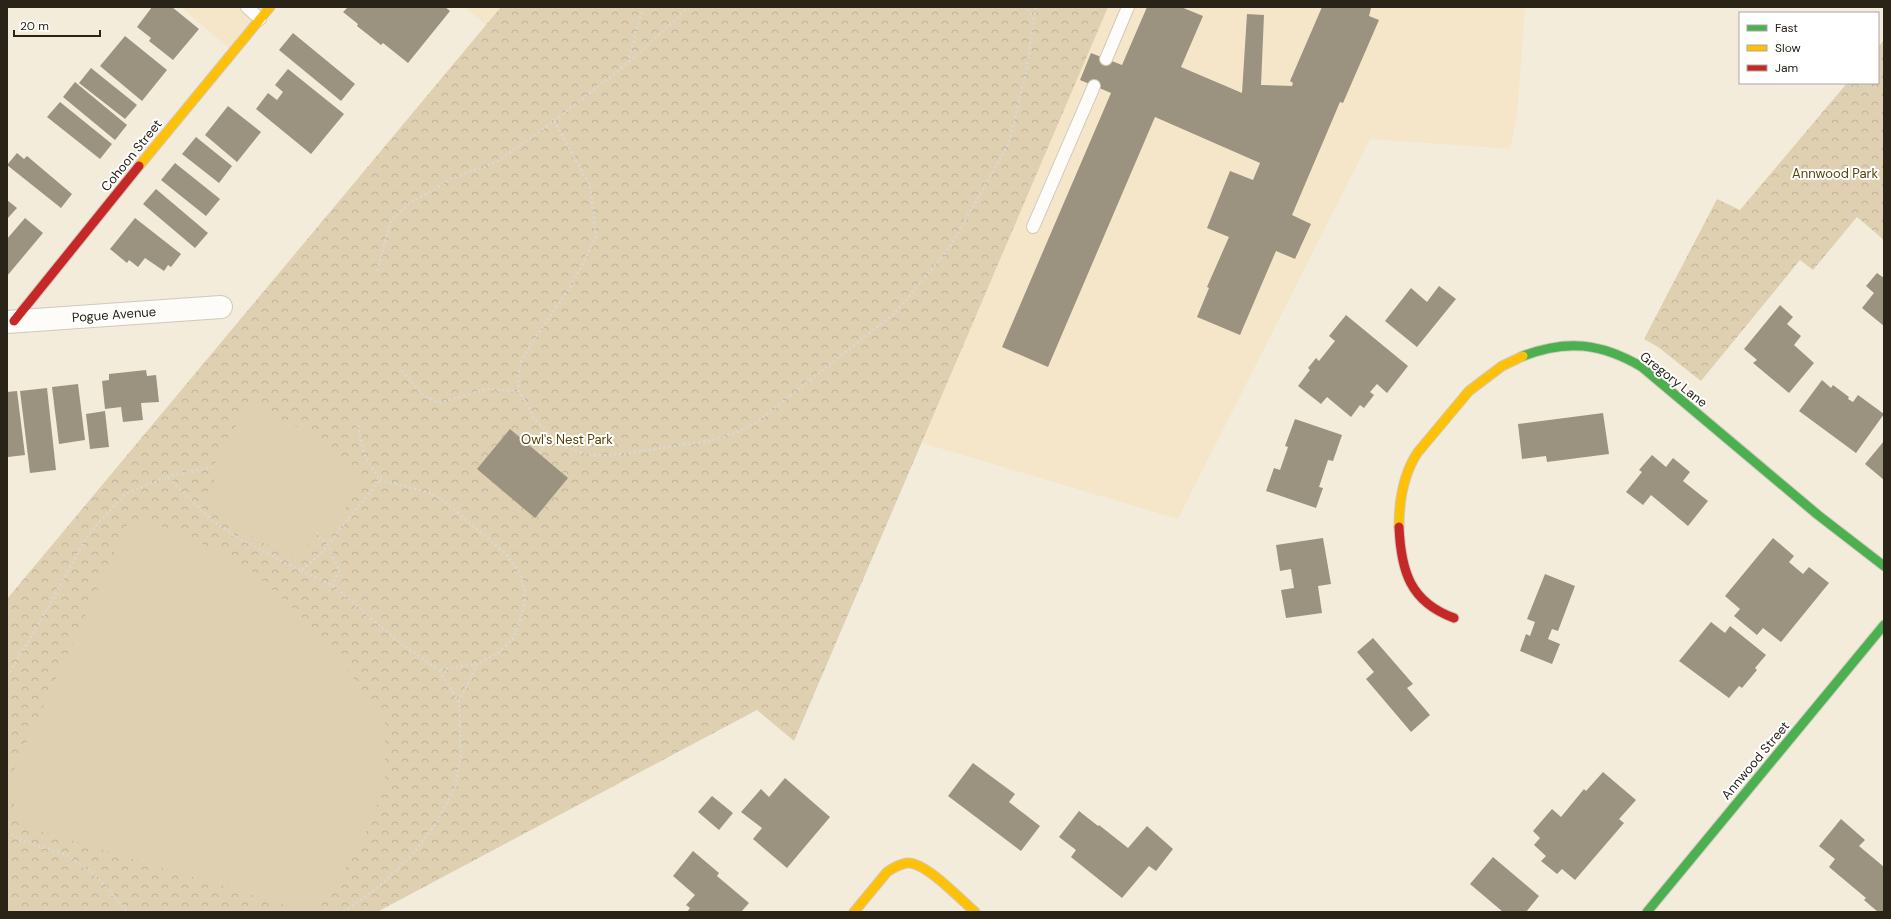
<svg xmlns="http://www.w3.org/2000/svg" width="1891" height="919" viewBox="0 0 1891 919" font-family="'DM Sans',sans-serif">
<style>
.built{fill:#f5e6ca}
.park{fill:url(#park-crowns)}
.pitch{fill:#e0d0b2}
.building{fill:#9b9380}
.lines{fill:none;stroke-linecap:round;stroke-linejoin:round}
.lane-casing{stroke:#cfc9bc;stroke-width:14}
.street-casing{stroke:#cfc9bc;stroke-width:24}
.fast-casing{stroke:#cfc9bc;stroke-width:11}
.slow-casing{stroke:#cfc9bc;stroke-width:11}
.jam-casing{stroke:#cfc9bc;stroke-width:11}
.path{stroke:#dad8d2;stroke-width:2.5;stroke-dasharray:2 3;stroke-linecap:butt}
.lane{stroke:#fdfcf9;stroke-width:12}
.street{stroke:#fdfcf9;stroke-width:22}
.fast{stroke:#4caf50;stroke-width:9}
.slow{stroke:#ffc107;stroke-width:9}
.jam{stroke:#c62828;stroke-width:9}
.labels{text-anchor:middle;stroke-width:4;stroke-linejoin:round;paint-order:stroke}
.street-label{font-size:13px;fill:#292318;stroke:#fff}
.park-label{font-size:13px;fill:#5a4207;stroke:#fff}
</style>
<defs>
<pattern id="park-crowns" width="20" height="18" patternUnits="userSpaceOnUse"><rect width="20" height="18" fill="#e0d0b2"/><path d="M2 6a3 3 0 1 1 6 0M12 15a3 3 0 1 1 6 0" fill="none" stroke="#c0b298"/></pattern>
</defs>
<rect width="100%" height="100%" fill="#f4ecda"/>
<g class="built">
<polygon points="181,7 269,7 232,51"/>
<polygon points="465,7 500,7 487,26"/>
<polygon points="1105,7 1525,7 1517,117 1510,149 1370,139 1178,519 922,443 931,392"/>
</g>
<g class="park">
<polygon points="501,7 1108,7 794,741 757,710 377,912 7,912 7,599"/>
<polygon points="1884,40 1884,240 1857,217 1813,270 1800,260 1701,381 1658,347 1644,339 1717,199 1740,210 1847,83 1878,83 1878,47"/>
</g>
<g class="pitch">
<polygon points="250,404 312,434 339,454 364,479 330,532 316,533 299,557 265,544 235,526 204,497 217,476 215,458"/>
<polygon points="129,521 173,529 248,568 294,609 335,653 385,722 385,784 363,839 340,877 309,912 24,826 7,789 7,785"/>
</g>
<g class="building">
<polygon points="152,7 172,7 199,29 173,60 149,41 151,38 137,27"/>
<polygon points="348,7 445,7 450,11 408,63 383,43 381,45 357,26 358,24 343,12"/>
<polygon points="1147,7 1181,7 1203,16 1181,67 1242,93 1247,14 1264,15 1261,85 1292,86 1293,83 1290,81 1322,7 1368,7 1371,8 1369,16 1379,20 1343,103 1340,102 1292,215 1311,224 1295,259 1276,251 1240,335 1197,317 1209,288 1207,287 1229,237 1207,228 1230,171 1253,180 1260,163 1155,117 1048,367 1002,347 1111,93 1080,80 1091,53 1122,65"/>
<polygon points="293,33 355,84 341,101 279,50"/>
<polygon points="125,36 167,70 142,101 100,66"/>
<polygon points="91,68 137,105 125,119 79,83"/>
<polygon points="288,69 344,114 311,154 256,109 268,93 277,100 283,92 275,85"/>
<polygon points="75,82 127,125 115,140 63,97"/>
<polygon points="60,102 112,144 100,159 47,117"/>
<polygon points="228,106 261,132 237,162 205,135"/>
<polygon points="196,137 232,166 219,183 182,154"/>
<polygon points="17,153 24,159 27,156 72,194 61,208 7,165"/>
<polygon points="175,163 220,199 206,216 161,180"/>
<polygon points="156,189 208,233 195,248 143,204"/>
<polygon points="7,200 17,208 7,219"/>
<polygon points="25,218 43,233 7,276 7,239"/>
<polygon points="135,218 181,254 171,267 168,265 164,271 145,258 138,267 129,260 127,263 110,249"/>
<polygon points="1877,273 1884,278 1884,326 1862,308 1874,293 1866,286"/>
<polygon points="1439,286 1456,299 1417,347 1385,321 1411,288 1427,302"/>
<polygon points="1780,305 1793,317 1787,324 1801,336 1794,345 1814,363 1789,393 1753,363 1757,360 1744,349"/>
<polygon points="1346,315 1408,366 1387,393 1377,384 1370,392 1374,395 1364,408 1360,405 1351,417 1327,397 1321,404 1298,386 1310,370 1308,368 1316,358 1319,361 1335,341 1329,336"/>
<polygon points="146,370 147,376 156,375 159,402 141,403 143,420 123,422 121,407 105,409 102,381 109,380 109,374"/>
<polygon points="1822,380 1831,388 1833,385 1849,397 1848,399 1853,402 1858,395 1884,414 1856,453 1799,411"/>
<polygon points="78,384 85,440 59,444 52,387"/>
<polygon points="47,388 56,470 30,473 20,391"/>
<polygon points="17,391 25,455 8,457 7,392"/>
<polygon points="105,411 109,447 90,449 86,414"/>
<polygon points="1603,413 1609,454 1547,462 1546,456 1522,459 1518,424"/>
<polygon points="1295,419 1342,435 1333,461 1328,460 1319,487 1323,488 1316,508 1266,491 1274,468 1280,470 1288,447 1285,446"/>
<polygon points="510,429 568,478 535,518 477,469"/>
<polygon points="1884,441 1884,480 1865,464"/>
<polygon points="1652,455 1666,467 1673,458 1690,472 1683,481 1708,501 1688,526 1651,495 1643,505 1626,492 1642,472 1639,470"/>
<polygon points="1323,538 1331,584 1318,586 1322,613 1286,618 1281,590 1294,588 1291,569 1280,571 1276,545"/>
<polygon points="1773,538 1794,556 1789,562 1790,563 1803,574 1809,567 1829,583 1781,642 1763,628 1757,635 1734,616 1740,609 1725,596"/>
<polygon points="1545,574 1575,586 1558,631 1552,629 1548,639 1560,644 1552,664 1520,651 1526,634 1530,636 1535,622 1527,619"/>
<polygon points="1711,622 1725,633 1730,626 1766,655 1755,668 1757,670 1742,688 1739,686 1729,698 1679,661"/>
<polygon points="1373,638 1413,684 1407,688 1430,715 1411,732 1366,679 1374,672 1357,652"/>
<polygon points="973,763 1015,794 1009,802 1040,826 1021,851 948,796"/>
<polygon points="1603,772 1636,800 1619,819 1624,823 1575,880 1562,869 1557,874 1541,861 1546,856 1534,845 1540,838 1533,831 1552,809 1561,817 1584,789 1586,791"/>
<polygon points="785,778 830,817 787,868 753,839 762,828 741,812 761,789 769,797"/>
<polygon points="712,796 733,813 719,830 698,812"/>
<polygon points="1079,811 1098,826 1099,825 1128,848 1147,826 1173,849 1156,871 1149,866 1122,898 1071,857 1076,850 1059,837"/>
<polygon points="1841,819 1865,840 1859,846 1884,867 1884,912 1878,912 1864,900 1866,898 1829,867 1835,859 1819,846"/>
<polygon points="693,851 719,873 717,876 749,903 741,912 687,912 690,908 686,905 695,895 673,876"/>
<polygon points="1493,857 1539,896 1526,912 1503,912 1470,884"/>
</g>
<g class="lines">
<g class="lane-casing">
<g id="lane">
<polyline points="247,7 260,19"/>
<polyline points="1106,59 1128,7"/>
<polyline points="1033,227 1094,86"/>
</g>
</g>
<g class="street-casing">
<polyline id="street" points="7,322 221,307"/>
</g>
<g class="fast-casing">
<g id="fast">
<path d="M1523,356C1567,339 1601,343 1642,367L1818,515L1884,566"/>
<polyline points="1647,912 1884,625"/>
</g>
</g>
<g class="slow-casing">
<g id="slow">
<polyline points="139,166 270,7"/>
<path d="M1399,527C1399,502 1403,474 1418,452L1469,391L1502,366L1523,356"/>
<path d="M854,912L887,872C893,868 900,864 907,863C925,861 961,900 975,912"/>
</g>
</g>
<g class="jam-casing">
<g id="jam">
<polyline points="14,321 139,166"/>
<path d="M1399,527C1401,571 1410,602 1454,618"/>
</g>
</g>
<g class="path">
<polyline points="1034,19 1036,7"/>
<polyline points="628,62 643,7"/>
<polyline points="554,121 590,186 596,237 572,285 532,342 521,362 518,377 519,391 535,420 552,436 570,449 592,456 622,454 709,441 735,433 758,421 895,313 950,247 1008,145 1026,73 1034,19 1026,7"/>
<polyline points="377,271 391,221 409,204 453,178 497,162 554,121 628,63 689,7"/>
<polyline points="402,371 422,394 438,403 487,389 519,391"/>
<polyline points="539,453 552,436"/>
<polyline points="167,477 216,466"/>
<polyline points="316,533 328,545 339,571 332,585"/>
<polyline points="301,571 332,585 400,643 439,670"/>
<polyline points="7,676 26,646 89,534 125,494 167,477 214,522 233,535 301,571 324,550 343,525 380,480"/>
<polyline points="459,702 477,664"/>
<polyline points="7,831 20,840 66,855 88,869 101,881 127,912"/>
<polyline points="344,912 382,884 414,853 438,820 455,787 461,755 459,702 439,670 477,664 498,653 513,639 522,615 525,591 520,574 506,554 444,501 431,493 380,480 364,454 357,422"/>
</g>
<use href="#lane" class="lane"/>
<use href="#street" class="street"/>
<use href="#fast" class="fast"/>
<use href="#slow" class="slow"/>
<use href="#jam" class="jam"/>
</g>
<g class="labels">
<g class="street-label">
<text transform="translate(131 155) rotate(-51)" y="5">Cohoon Street</text>
<text transform="translate(114 314) rotate(-4)" y="5">Pogue Avenue</text>
<text transform="translate(1674 379) rotate(38)" y="5">Gregory Lane</text>
<text transform="translate(1755 760) rotate(-50)" y="5">Annwood Street</text>
</g>
<g class="park-label">
<text x="1835" y="178">Annwood Park</text>
<text x="567" y="444">Owl's Nest Park</text>
</g>
</g>
<rect width="1891" height="919" fill="none" stroke="#292318" stroke-width="16"/>
<rect x="1739" y="12" width="140" height="72" fill="#ffffff" stroke="#a9a7a3"/>
<rect x="1747" y="25" width="20" height="6" fill="#4caf50" stroke="#a9a7a3"/>
<text x="1775" y="32" font-size="12" fill="#292318">Fast</text>
<rect x="1747" y="45" width="20" height="6" fill="#ffc107" stroke="#a9a7a3"/>
<text x="1775" y="52" font-size="12" fill="#292318">Slow</text>
<rect x="1747" y="65" width="20" height="6" fill="#c62828" stroke="#a9a7a3"/>
<text x="1775" y="72" font-size="12" fill="#292318">Jam</text>
<path d="M14 30v6h86v-6" fill="none" stroke="#292318" stroke-width="2"/>
<text x="20" y="30" font-size="12" fill="#292318" stroke="#ffffff" stroke-width="3" paint-order="stroke">20 m</text>
</svg>
